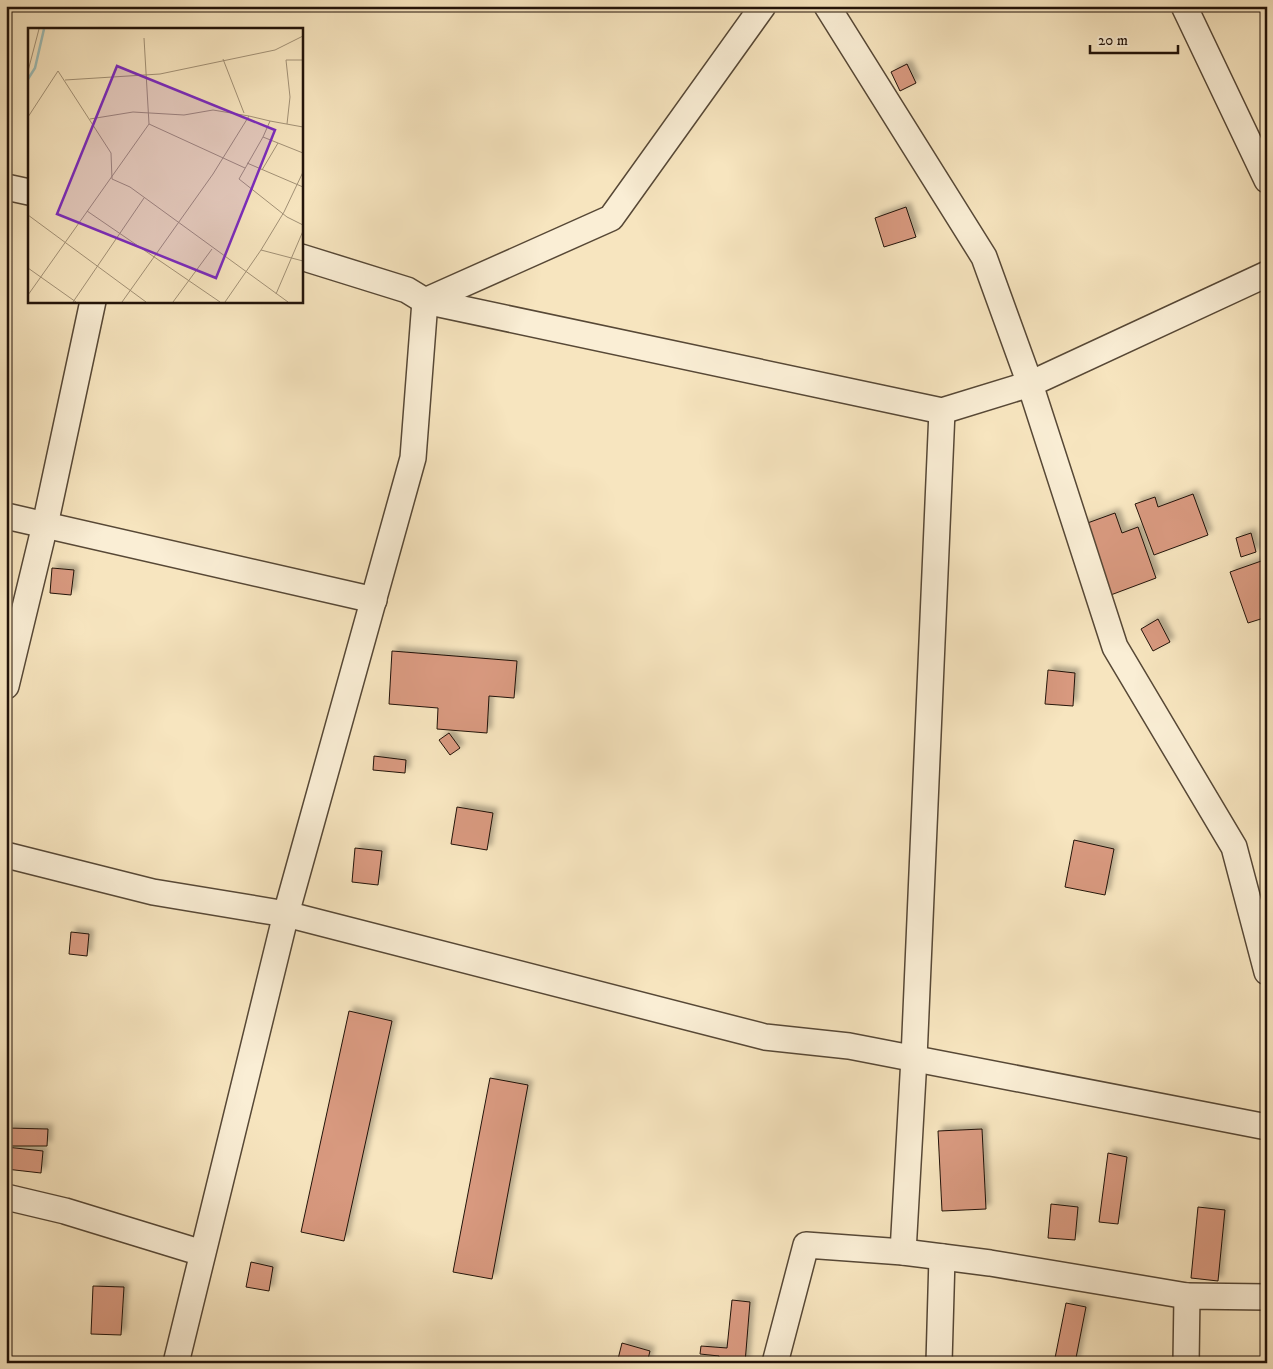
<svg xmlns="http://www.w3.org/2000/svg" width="1273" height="1369" viewBox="0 0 1273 1369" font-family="'IM FELL DW Pica',serif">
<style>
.building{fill:#d8997f;stroke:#221309;filter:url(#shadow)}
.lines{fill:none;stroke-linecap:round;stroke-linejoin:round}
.street-casing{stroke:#574836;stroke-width:28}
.street{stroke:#faeed5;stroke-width:25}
.inset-river{fill:none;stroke:#9ebeb8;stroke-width:2.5}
.inset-road{fill:none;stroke:#a29176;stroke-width:1}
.view{fill:#7b2cbf;fill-opacity:0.15;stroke:#7b2cbf;stroke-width:2.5}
.inset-edge{fill:none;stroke:#221309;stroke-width:2.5}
</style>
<defs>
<filter id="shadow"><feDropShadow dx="4.5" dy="-4.5" stdDeviation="2.5" flood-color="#0004"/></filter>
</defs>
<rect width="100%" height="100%" fill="#f7e5bf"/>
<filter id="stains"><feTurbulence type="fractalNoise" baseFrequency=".004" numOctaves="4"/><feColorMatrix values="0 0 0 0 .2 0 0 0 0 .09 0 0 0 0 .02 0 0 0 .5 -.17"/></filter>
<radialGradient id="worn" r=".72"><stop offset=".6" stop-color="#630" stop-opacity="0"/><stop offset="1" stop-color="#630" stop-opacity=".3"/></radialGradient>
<g class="building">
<polygon points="907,64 916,83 900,91 891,72"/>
<polygon points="906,207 916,237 884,247 875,218"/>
<polygon points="1193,494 1208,535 1154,555 1135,504 1155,497 1158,507"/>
<polygon points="1115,513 1122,533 1138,527 1156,578 1108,596 1082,525"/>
<polygon points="1251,533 1256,552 1241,557 1236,538"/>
<polygon points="1267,559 1267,617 1248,623 1230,572"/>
<polygon points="52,568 74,570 71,595 50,593"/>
<polygon points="1158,619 1170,642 1153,651 1141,629"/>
<polygon points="392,651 517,661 514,698 489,696 487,733 437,729 438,708 389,704"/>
<polygon points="1048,670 1075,673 1073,706 1045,704"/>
<polygon points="449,733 460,748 450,755 439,740"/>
<polygon points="374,756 406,760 405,773 373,770"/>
<polygon points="457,807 493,813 487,850 451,844"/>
<polygon points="1074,840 1114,849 1105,895 1065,887"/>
<polygon points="355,848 382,851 378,885 352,882"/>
<polygon points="71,932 89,934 87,956 69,954"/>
<polygon points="349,1011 392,1021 344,1241 301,1232"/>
<polygon points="490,1078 528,1085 492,1279 453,1272"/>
<polygon points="6,1128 48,1129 47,1146 6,1146"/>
<polygon points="982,1129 986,1209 942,1211 938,1131"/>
<polygon points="6,1147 43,1151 41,1173 6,1169"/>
<polygon points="1108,1153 1127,1157 1118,1224 1099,1222"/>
<polygon points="1051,1204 1078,1207 1075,1240 1048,1238"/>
<polygon points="1198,1207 1225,1210 1218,1281 1191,1278"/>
<polygon points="251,1262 273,1267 269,1291 246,1287"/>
<polygon points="93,1286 124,1287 121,1335 91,1334"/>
<polygon points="732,1300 750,1302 745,1363 719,1363 719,1356 700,1354 701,1346 727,1348"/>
<polygon points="1066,1303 1086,1307 1075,1363 1054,1363"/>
<polygon points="622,1343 650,1351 647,1363 617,1363"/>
</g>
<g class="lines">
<g class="street-casing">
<g id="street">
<polyline points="827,6 984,257 1030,384 1115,647 1234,847 1267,972"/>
<polyline points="1184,6 1267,180"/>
<polyline points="6,187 29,192"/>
<polyline points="301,257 407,290 425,301 942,411 1030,384 1267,274"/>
<polyline points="6,516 374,600"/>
<polyline points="6,686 45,525 93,301"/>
<polyline points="6,855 153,892 286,914 765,1037 849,1046 1267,1127"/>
<polyline points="6,1197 65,1211 202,1253"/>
<polyline points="903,1252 914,1058 942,411"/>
<polyline points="176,1363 286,914 413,458 425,301 611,218 763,6"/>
<polyline points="775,1363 806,1245 903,1252 990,1263 1187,1296"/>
<polyline points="939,1363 942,1257"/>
<polyline points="1186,1363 1187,1296 1267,1297"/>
</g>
</g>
<use href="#street" class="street"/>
</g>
<g transform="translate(28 28)">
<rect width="275" height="275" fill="#f7e5bf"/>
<path class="inset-river" d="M0,51L7,40L16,1"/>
<path class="inset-road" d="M195,31L216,85M0,43L11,1M37,52L132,46L247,22L275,8M221,88L242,93M0,89L30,43L83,125L84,151L102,159L260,274M62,91L105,84L156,87L185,82L221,88L185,146L94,274M121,96L217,140M259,96L262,69L258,32H275M275,99L242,93L235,109L275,125M235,109L211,151L259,189L275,197M219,135L275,159M234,142L250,115M275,144L256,184L233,222L275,233M59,183L192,274M0,187L118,274M0,240L48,274M248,266L275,203M0,267L121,96L116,10M45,274L116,170M145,274L184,221M197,274L233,222"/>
<path class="view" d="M89,38L247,102L188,250L29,186Z"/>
<rect width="275" height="275" class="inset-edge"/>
</g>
<rect width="1273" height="1369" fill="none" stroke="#f7e5bf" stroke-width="25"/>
<rect x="8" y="8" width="1258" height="1354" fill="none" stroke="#221309" stroke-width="2.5"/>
<rect x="12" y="12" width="1248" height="1344" fill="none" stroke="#221309"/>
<path d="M1090 45v8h88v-8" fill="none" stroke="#221309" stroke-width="2.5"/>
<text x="1098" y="45" font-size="15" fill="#221309" stroke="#faeed5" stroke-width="4" paint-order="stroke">20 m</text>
<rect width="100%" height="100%" filter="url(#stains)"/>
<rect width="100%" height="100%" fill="url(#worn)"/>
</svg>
